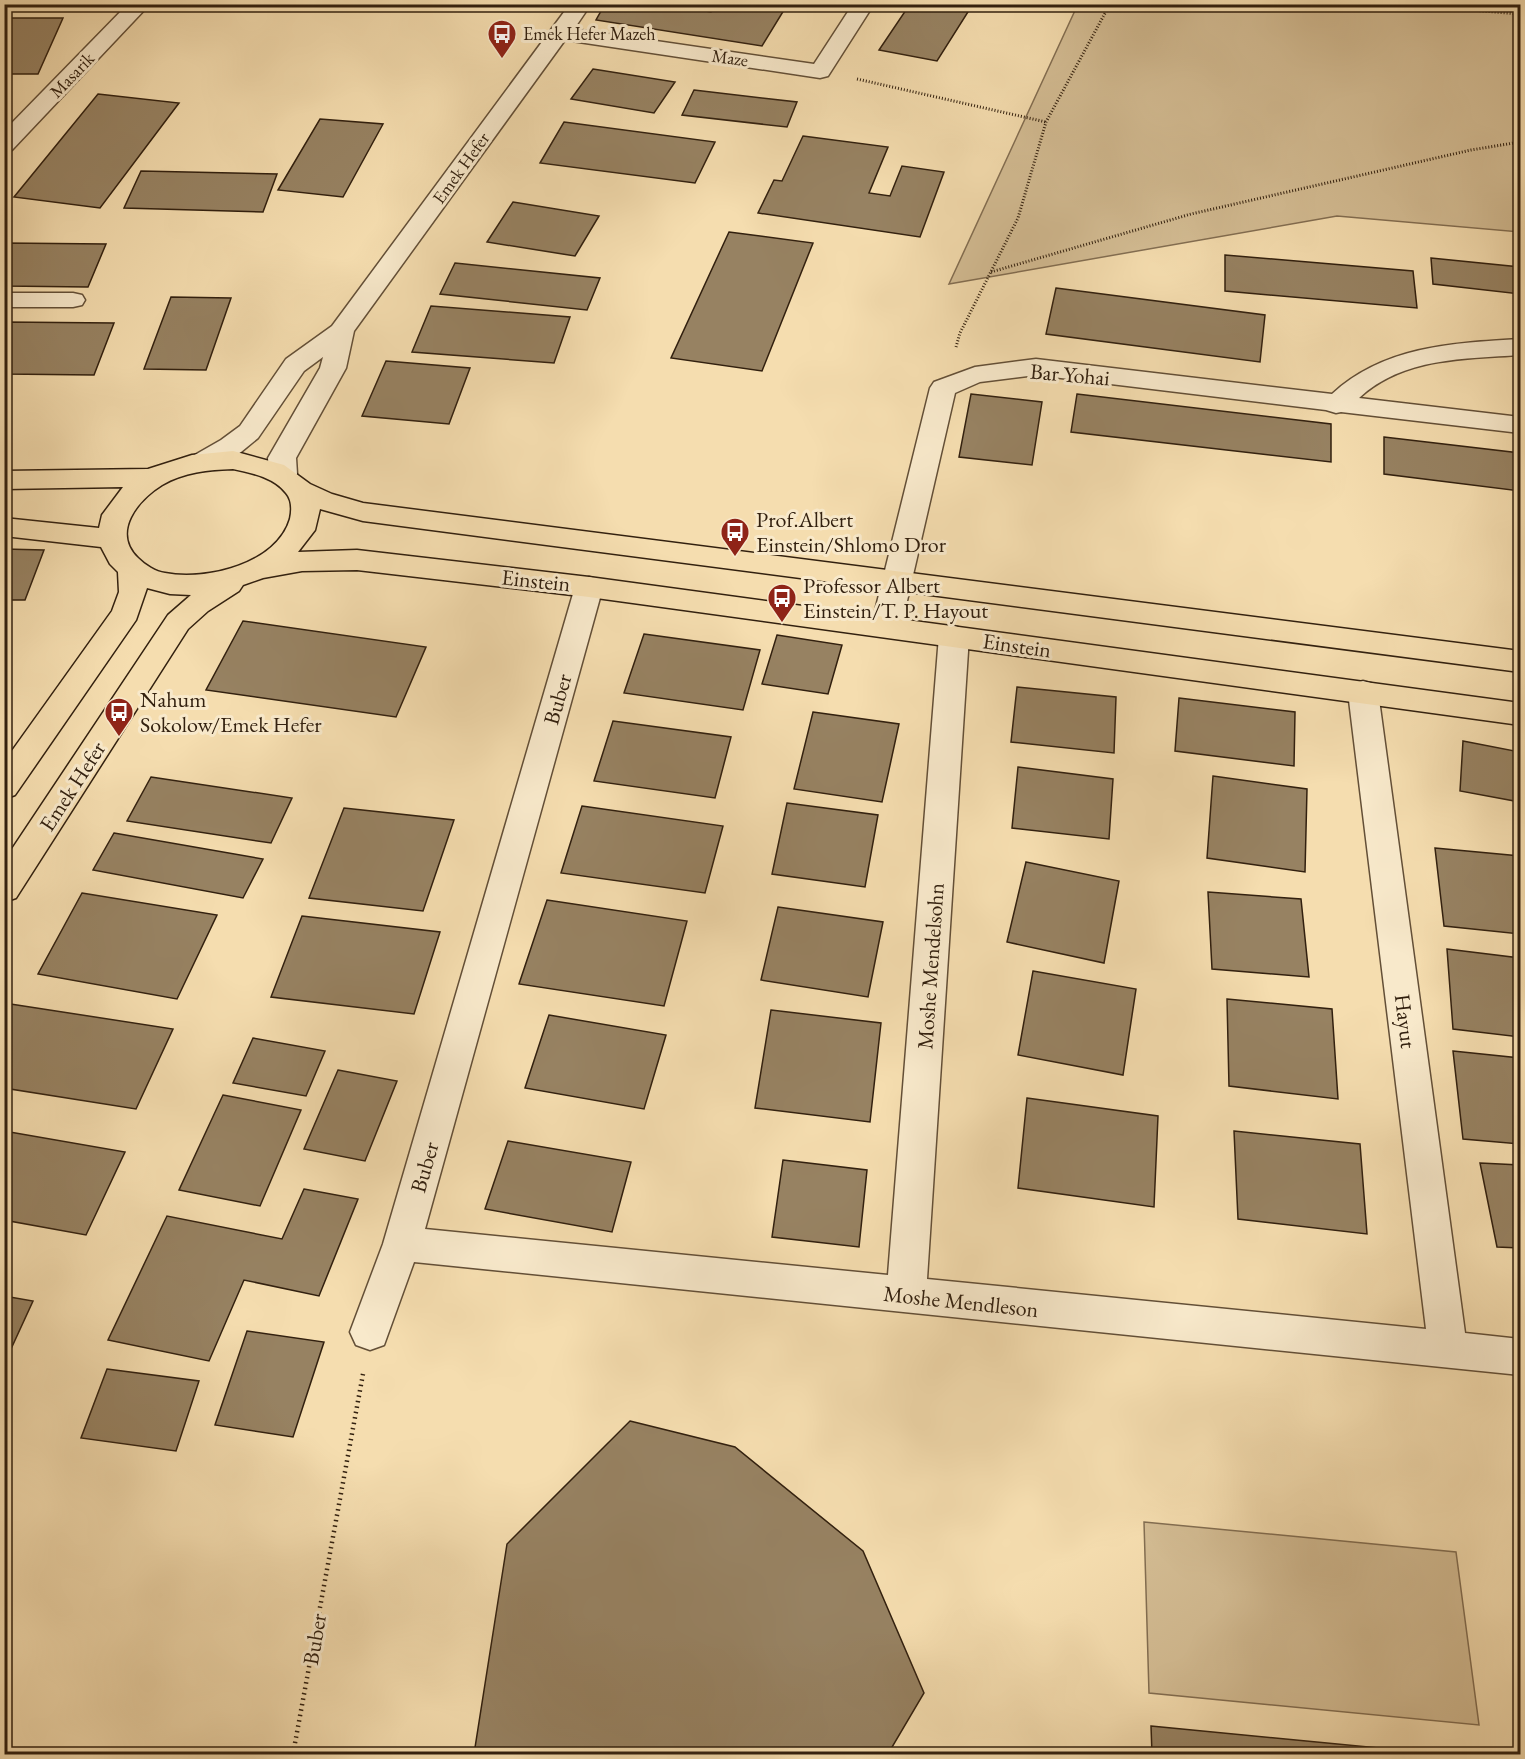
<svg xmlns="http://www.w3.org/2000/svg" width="1525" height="1759" viewBox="0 0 1525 1759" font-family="'EB Garamond',serif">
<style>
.green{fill:#d4bd94;stroke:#836e52;stroke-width:1.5}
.building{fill:#978262;stroke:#32200f;stroke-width:1.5}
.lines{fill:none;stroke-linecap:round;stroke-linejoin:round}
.minor-casing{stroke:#634f37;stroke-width:3}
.major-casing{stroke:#32200f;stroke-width:3}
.path-far1{stroke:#32200f;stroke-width:3;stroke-dasharray:1 2;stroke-linecap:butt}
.path{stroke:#32200f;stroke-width:4.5;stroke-dasharray:1.5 4;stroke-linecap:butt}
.minor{fill:#f8e9cb;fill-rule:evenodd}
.major{fill:#f5ddaf;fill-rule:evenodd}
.labels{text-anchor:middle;stroke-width:6;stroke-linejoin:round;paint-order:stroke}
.far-poi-label{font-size:18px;fill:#32200f;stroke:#f8e9cb;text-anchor:start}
.far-street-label{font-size:18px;fill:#32200f;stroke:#f8e9cb}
.street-label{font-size:22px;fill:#32200f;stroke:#f8e9cb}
.poi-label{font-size:22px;fill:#32200f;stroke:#f8e9cb;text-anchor:start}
</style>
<rect width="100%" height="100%" fill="#f5ddaf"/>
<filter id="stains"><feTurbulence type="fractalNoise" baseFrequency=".00333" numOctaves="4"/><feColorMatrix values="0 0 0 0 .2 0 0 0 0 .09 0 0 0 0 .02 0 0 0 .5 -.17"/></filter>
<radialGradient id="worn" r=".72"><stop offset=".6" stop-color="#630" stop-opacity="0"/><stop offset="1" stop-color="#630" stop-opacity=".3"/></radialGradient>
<g class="green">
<polygon points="1078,4 1520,5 1520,232 1337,216 949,284"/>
<polygon points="1144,1522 1456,1552 1479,1725 1149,1693"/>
</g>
<g class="building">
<polygon points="605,4 663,4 711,12 716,4 745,4 784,10 762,46 596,20"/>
<polygon points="910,4 973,4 937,61 879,50"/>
<polygon points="4,18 63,18 38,74 4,74"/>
<polygon points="593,69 675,82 654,113 571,99"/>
<polygon points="694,90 797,102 787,127 682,115"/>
<polygon points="98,94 179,103 100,208 14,197"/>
<polygon points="320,119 383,124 343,197 278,190"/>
<polygon points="564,122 715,142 695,183 540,163"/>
<polygon points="803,136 888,147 869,193 890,196 902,166 944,172 920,237 758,213 774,180 782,181"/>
<polygon points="141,171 277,174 263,212 124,208"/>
<polygon points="513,202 599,216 575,256 487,242"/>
<polygon points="729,232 813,243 762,371 671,358"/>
<polygon points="4,243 106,244 88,287 4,286"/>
<polygon points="1225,255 1413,271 1417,308 1225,291"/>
<polygon points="1431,258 1520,267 1520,294 1433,284"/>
<polygon points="455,263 600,278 587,310 440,294"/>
<polygon points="1056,288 1265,315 1260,362 1046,334"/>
<polygon points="171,297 231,298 206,370 144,369"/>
<polygon points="431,306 570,317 554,363 412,352"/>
<polygon points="4,322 114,323 94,375 4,374"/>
<polygon points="386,361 470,368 449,424 362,416"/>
<polygon points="971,394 1042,402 1032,465 959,457"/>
<polygon points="1077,394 1331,424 1331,462 1071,432"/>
<polygon points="1384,437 1520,453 1520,491 1384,474"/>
<polygon points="4,549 44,550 25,600 4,600"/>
<polygon points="243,621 426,647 396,717 206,690"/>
<polygon points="644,634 760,650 743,710 624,693"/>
<polygon points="777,635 842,645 828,694 762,684"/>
<polygon points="1017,687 1116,697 1114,753 1011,742"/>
<polygon points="1179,698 1295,712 1294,766 1175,751"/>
<polygon points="813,712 899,724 882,802 794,789"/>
<polygon points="613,721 731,737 715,798 594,781"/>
<polygon points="1463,741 1520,752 1520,802 1460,791"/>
<polygon points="1018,767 1113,779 1109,839 1012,828"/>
<polygon points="1213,776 1307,789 1305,872 1207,858"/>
<polygon points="151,777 292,798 271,843 127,821"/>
<polygon points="787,803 878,815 865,887 772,874"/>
<polygon points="582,806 723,826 705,893 561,873"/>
<polygon points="344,808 454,820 423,911 309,898"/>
<polygon points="114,833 263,859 243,898 93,870"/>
<polygon points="1435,848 1520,856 1520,934 1444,926"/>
<polygon points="1026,862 1119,881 1104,963 1007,942"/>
<polygon points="1208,892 1301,899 1309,977 1212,969"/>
<polygon points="82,893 217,915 177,999 38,974"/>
<polygon points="547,900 687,921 664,1006 519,984"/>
<polygon points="778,907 883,922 868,997 761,980"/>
<polygon points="302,916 440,932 414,1014 271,997"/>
<polygon points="1447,949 1520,958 1520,1037 1453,1029"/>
<polygon points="1033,971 1136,989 1123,1075 1018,1055"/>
<polygon points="1227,999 1332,1009 1338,1099 1229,1086"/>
<polygon points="4,1003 173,1029 136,1109 4,1088"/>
<polygon points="771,1010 881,1023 870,1122 755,1108"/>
<polygon points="549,1015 666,1035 644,1109 525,1088"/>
<polygon points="253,1038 325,1051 306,1096 233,1083"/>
<polygon points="1453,1051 1520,1058 1520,1144 1463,1139"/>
<polygon points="338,1070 397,1081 365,1161 304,1149"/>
<polygon points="223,1095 301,1110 260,1206 179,1190"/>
<polygon points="1027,1098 1158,1116 1154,1207 1018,1188"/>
<polygon points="4,1131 125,1152 86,1235 4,1220"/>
<polygon points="1234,1131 1360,1144 1367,1234 1238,1219"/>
<polygon points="508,1141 631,1162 612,1232 485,1209"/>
<polygon points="783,1160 867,1170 859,1247 772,1237"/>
<polygon points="1480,1163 1520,1165 1520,1248 1497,1247"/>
<polygon points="304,1189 358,1199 319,1296 244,1280 209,1361 108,1340 167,1216 282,1239"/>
<polygon points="4,1296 33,1301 5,1362 4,1361"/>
<polygon points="247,1331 324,1342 293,1437 215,1425"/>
<polygon points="107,1369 199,1381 176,1451 81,1438"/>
<polygon points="630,1421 735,1447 863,1551 924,1693 888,1754 474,1754 507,1544"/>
<polygon points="1151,1726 1441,1754 1152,1754"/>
</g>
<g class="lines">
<g class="minor-casing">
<g id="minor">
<polygon points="128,4 150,4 12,150 4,152 4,131"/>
<polygon points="570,4 591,4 574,29 814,64 853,4 874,4 828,76 820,78 565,40 354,331 346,368 296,458 297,474 293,480 283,483 273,480 269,474 268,458 320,368 323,357 304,371 258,438 241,452 213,468 203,471 193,468 189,462 193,456 221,440 240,426 286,359 332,326"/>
<polygon points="4,293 73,293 82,295 85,300 82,305 73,307 4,307"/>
<path d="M1520,339V355C1465,359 1403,357 1359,398L1520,417V433L1341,412L1336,413L1326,410L1036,375L980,382L955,393L901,627L896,634L886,637L876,634L871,627L930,388L934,382L975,367L1036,359L1332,394C1384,346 1453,343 1520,339Z"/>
<polygon points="589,577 599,580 603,587 425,1229 888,1275 939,636 944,629 954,626 964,629 969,636 927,1279 1426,1329 1348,692 1352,684 1363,681 1374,684 1378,692 1465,1333 1520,1339 1520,1375 414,1262 384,1345 370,1350 356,1345 350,1332 383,1244 575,587 579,580"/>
</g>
</g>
<g class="major-casing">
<path id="major" d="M233,451L284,465L310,484L332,494L363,503L1520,651V672L363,521L320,509L315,530L298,552L357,550L589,577L1520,703V725L589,597L357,570L302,571L263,578L243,585L239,591L208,611L188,629L16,898L4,902V861L168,615L191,595L170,594L147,588L136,620L15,795L4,799V762L112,611L119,592L118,572L110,564L101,547L4,536V518L99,528L102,515L123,487L4,489V471L148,469L192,455ZM233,469C251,473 274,477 286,493C292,500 292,510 290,519C277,564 206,581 165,573C156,572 145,565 138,558C111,532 138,500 162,485C184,472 208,470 233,469Z"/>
</g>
<g class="path-far1">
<polyline points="1396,4 1520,14"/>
<polyline points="857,79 1046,122"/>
<polyline points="991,272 1191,214 1471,150 1520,142"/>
<polyline points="956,347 960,333 1018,218 1046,122 1110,4"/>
</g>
<polyline class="path" points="293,1754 363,1374"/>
<use href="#minor" class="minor"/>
<use href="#major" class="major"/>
</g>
<defs>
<g id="bus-pin" transform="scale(1.5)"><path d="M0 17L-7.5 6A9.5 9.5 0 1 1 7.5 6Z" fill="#8f2418" stroke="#f8e9cb"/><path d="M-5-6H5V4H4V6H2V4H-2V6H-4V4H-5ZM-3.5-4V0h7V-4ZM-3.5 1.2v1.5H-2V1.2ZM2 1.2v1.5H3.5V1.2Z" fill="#fff"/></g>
</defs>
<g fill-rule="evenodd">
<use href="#bus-pin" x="502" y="34"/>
<use href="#bus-pin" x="735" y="532"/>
<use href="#bus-pin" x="782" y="598"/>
<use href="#bus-pin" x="119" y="712"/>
</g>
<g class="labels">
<g class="far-poi-label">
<text x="523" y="40">Emek Hefer Mazeh</text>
</g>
<g class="far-street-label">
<text transform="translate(730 58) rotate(8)" y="6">Maze</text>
<text transform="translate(72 75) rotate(-46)" y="6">Masarik</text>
<text transform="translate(461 168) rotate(-54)" y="6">Emek Hefer</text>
</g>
<g class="street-label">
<text transform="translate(1070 374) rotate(5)" y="8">Bar Yohai</text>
<text transform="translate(536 580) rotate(6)" y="8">Einstein</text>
<text transform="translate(1017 645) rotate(8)" y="8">Einstein</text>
<text transform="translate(557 699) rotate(-74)" y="8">Buber</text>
<text transform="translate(72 786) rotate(-57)" y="8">Emek Hefer</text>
<text transform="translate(930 966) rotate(-86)" y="8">Moshe Mendelsohn</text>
<text transform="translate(1406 1021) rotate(83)" y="8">Hayut</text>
<text transform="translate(424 1167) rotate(-74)" y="8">Buber</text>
<text transform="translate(961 1301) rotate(6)" y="8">Moshe Mendleson</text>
<text transform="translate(314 1639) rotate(-80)" y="8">Buber</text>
</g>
<g class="poi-label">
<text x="756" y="527">Prof.Albert<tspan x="756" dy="25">Einstein/Shlomo Dror</tspan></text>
<text x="803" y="593">Professor Albert<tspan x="803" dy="25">Einstein/T. P. Hayout</tspan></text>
<text x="140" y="707">Nahum<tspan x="140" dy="25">Sokolow/Emek Hefer</tspan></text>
</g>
</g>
<rect width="1525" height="1759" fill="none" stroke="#f5ddaf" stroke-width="24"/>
<rect x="6" y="6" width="1513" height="1747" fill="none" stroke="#32200f" stroke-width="3"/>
<rect x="12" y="12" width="1501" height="1735" fill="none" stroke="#32200f" stroke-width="1.5"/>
<rect width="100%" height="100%" filter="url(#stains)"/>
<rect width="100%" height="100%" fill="url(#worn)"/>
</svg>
